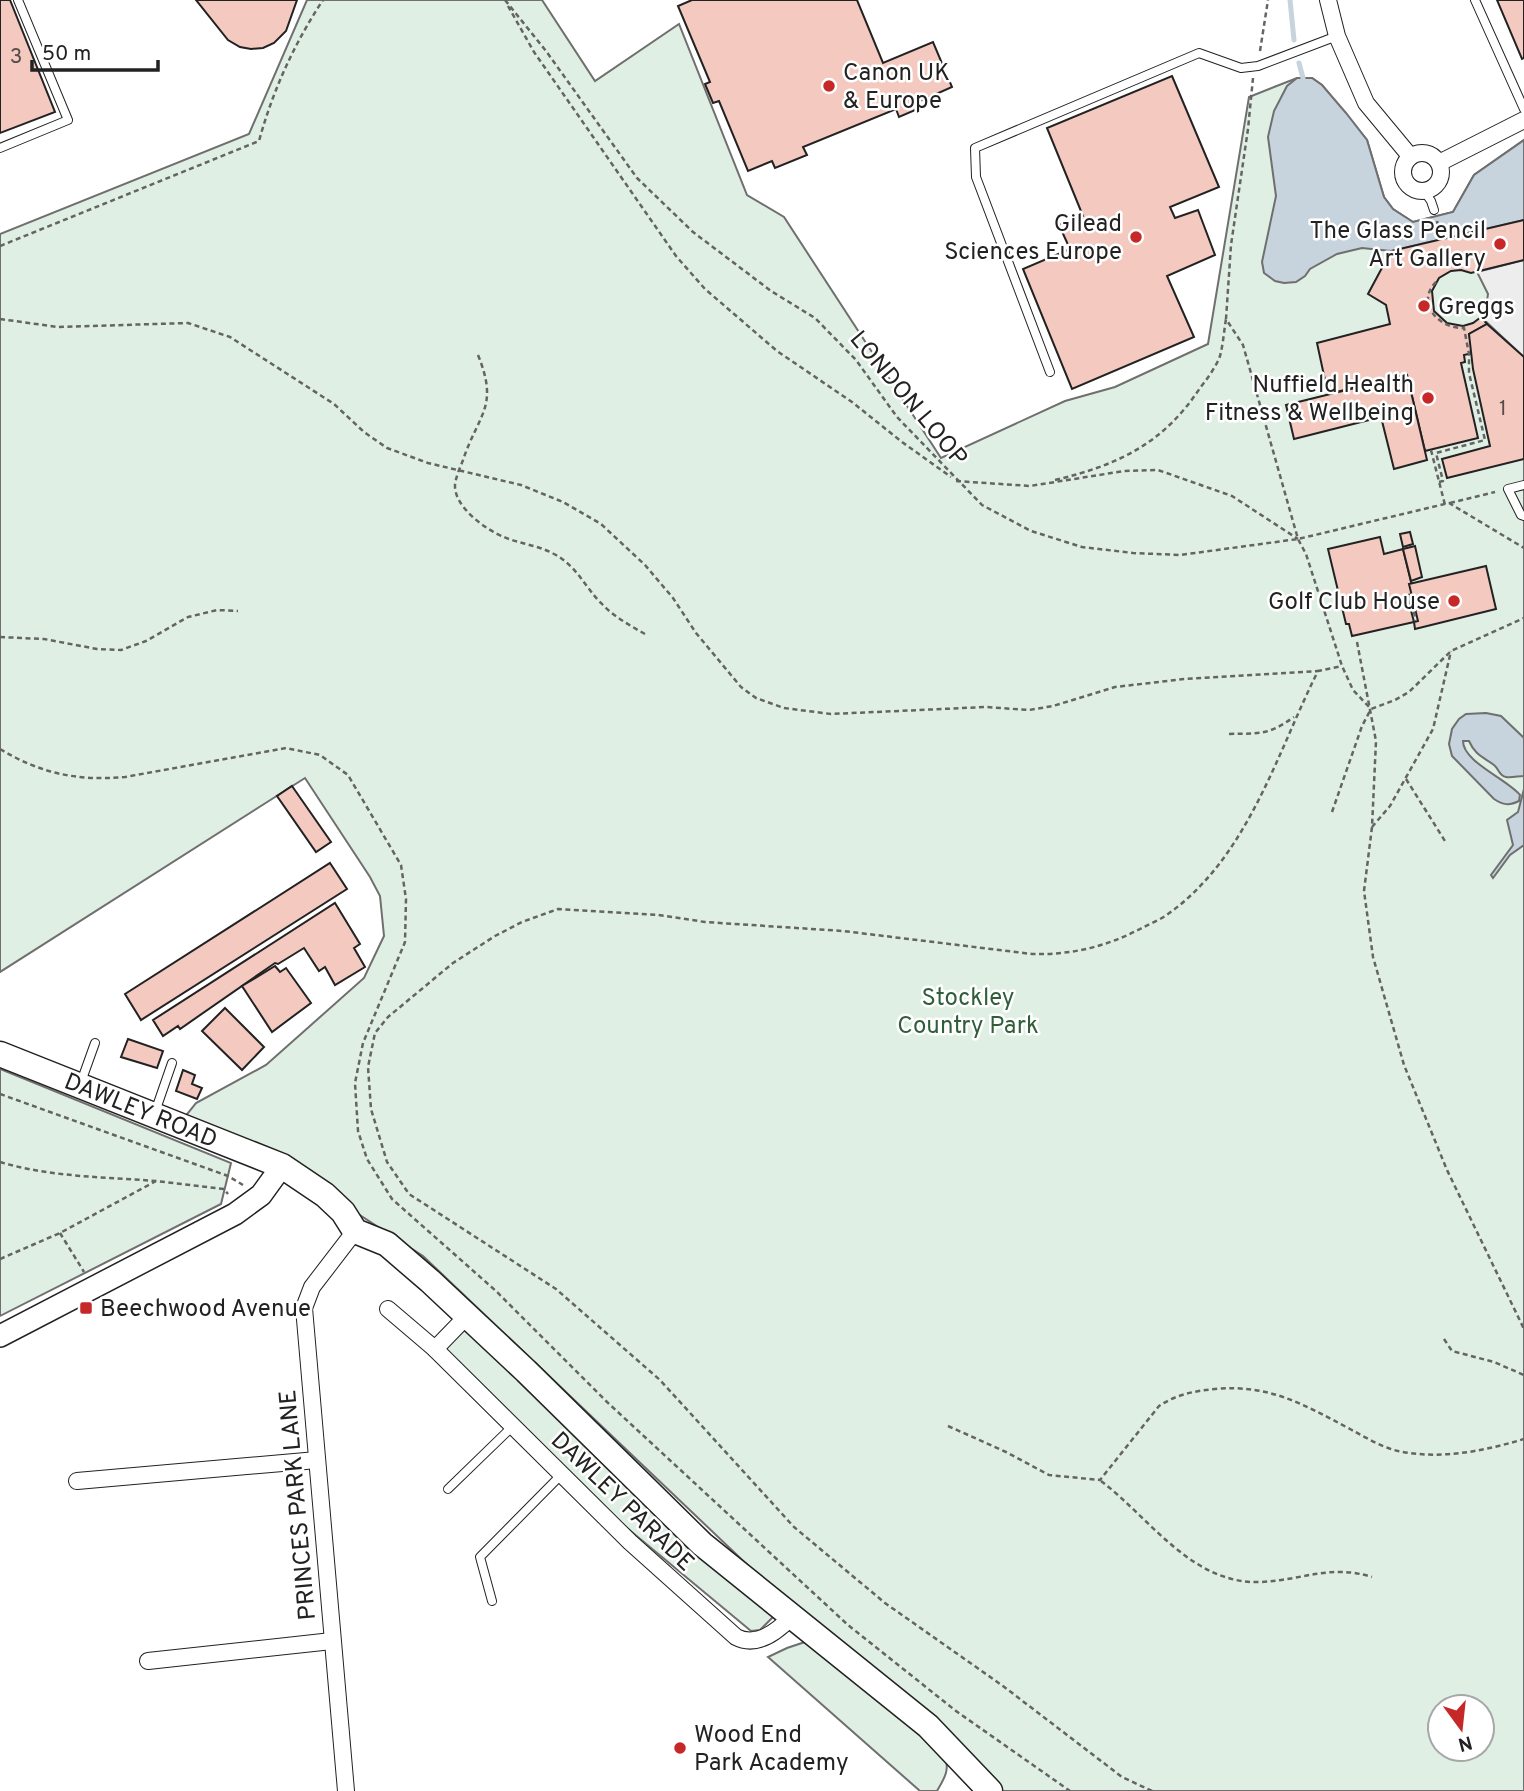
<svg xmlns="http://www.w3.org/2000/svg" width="1524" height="1791" viewBox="0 0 1524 1791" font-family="Overpass,sans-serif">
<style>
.green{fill:#e0efe3;stroke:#6f6f6f;stroke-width:2;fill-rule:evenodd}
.parking{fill:#ededed;stroke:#6f6f6f;stroke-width:2}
.water{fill:#c7d3dd;stroke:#6f6f6f;stroke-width:2}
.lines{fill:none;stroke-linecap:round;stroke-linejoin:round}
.stream{stroke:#c7d3dd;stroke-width:5}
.building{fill:#f3c9c0;stroke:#222;stroke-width:2}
.lane-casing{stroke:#222;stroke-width:10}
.street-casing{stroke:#222;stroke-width:18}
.secondary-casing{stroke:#222;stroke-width:24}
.primary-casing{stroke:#222;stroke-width:27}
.path{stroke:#646464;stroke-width:2.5;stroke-dasharray:5 3.5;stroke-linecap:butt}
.lane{stroke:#fff;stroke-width:8}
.street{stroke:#fff;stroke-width:16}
.secondary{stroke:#fff;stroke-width:21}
.primary{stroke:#fff;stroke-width:24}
.poi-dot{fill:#c62828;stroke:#fff;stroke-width:2.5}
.labels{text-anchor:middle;stroke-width:5;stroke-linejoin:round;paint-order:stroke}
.number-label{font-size:21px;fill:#564c4a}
.poi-label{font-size:24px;fill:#222;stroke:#fff;text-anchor:start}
.street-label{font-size:24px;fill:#222;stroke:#fff}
.park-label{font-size:24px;fill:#2f5e38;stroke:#fff}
</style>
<rect width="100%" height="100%" fill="#fff"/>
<g class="green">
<path d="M307,0H542L595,81L679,24L747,195L784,217L941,458L1065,401L1115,387L1208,344L1249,97L1297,78H1312L1322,85L1367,140L1384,197L1393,209L1413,222L1453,212L1474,175L1524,140V1791H990L800,1615L423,1256L307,1181L179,1124L196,1103L266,1065L364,978L384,936L380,896L370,877L305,778L0,972V234L249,134ZM1440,1707H1482V1749H1440Z"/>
<polygon points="0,1069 231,1163 221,1204 0,1316"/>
<polygon points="467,1316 775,1615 760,1630 751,1631 562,1474 435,1349"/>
<path d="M811,1640L945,1757C950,1770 944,1779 937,1791H920L768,1657L787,1648Z"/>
</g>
<polygon class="parking" points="1524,260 1524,357 1481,317 1486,308 1488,294 1477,272"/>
<g class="water">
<polygon points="1297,78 1312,78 1322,85 1346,113 1367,140 1384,197 1393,209 1413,222 1453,212 1474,175 1524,140 1524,220 1391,251 1362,248 1337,254 1310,269 1305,276 1296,282 1284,283 1275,281 1264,273 1262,262 1276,196 1268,137 1274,111 1287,86"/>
<path d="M1486,713L1501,716L1524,738V776C1519,776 1511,778 1506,777C1499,776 1499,769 1494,765C1483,757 1475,755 1469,741H1463C1463,762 1507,779 1520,795L1519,801C1509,806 1503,805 1494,799L1452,756L1449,744L1452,729L1459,719L1466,714Z"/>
<polygon points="1524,789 1524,845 1510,855 1493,878 1491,875 1513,845 1507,820 1518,812"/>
</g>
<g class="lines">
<g class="stream">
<polyline points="1290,0 1294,40"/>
<polyline points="1299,63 1303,78"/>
</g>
</g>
<g class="building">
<polygon points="0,0 10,0 55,112 0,133"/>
<polygon points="196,0 297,0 286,31 274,43 263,48 251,49 240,47 228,40"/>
<polygon points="692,0 857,0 883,63 933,42 952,87 918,102 920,108 899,117 896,109 803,147 807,155 775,168 772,161 748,171 719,101 713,103 705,84 710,82 678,6"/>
<polygon points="1497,0 1524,0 1524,58 1522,59"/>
<polygon points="1172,76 1219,187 1170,207 1175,218 1198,210 1215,255 1167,276 1194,337 1072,389 1023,269 1070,249 1059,225 1083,216 1047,128"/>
<polygon points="1524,220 1524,260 1471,273 1461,270 1451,271 1439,278 1432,291 1434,311 1447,323 1463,326 1473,323 1481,317 1487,324 1469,334 1473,353 1464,355 1465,362 1461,363 1478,438 1425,451 1407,375 1328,394 1317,343 1390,324 1386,305 1368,294 1391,251"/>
<polygon points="1487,324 1524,357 1524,459 1447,478 1442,459 1490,446 1473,369 1469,334"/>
<polygon points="1407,375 1427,460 1394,469 1381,417 1294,439 1286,405"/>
<polygon points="1410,532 1413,544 1403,547 1400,534"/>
<polygon points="1380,537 1384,554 1403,549 1414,594 1407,595 1414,622 1352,636 1349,624 1346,624 1328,549"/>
<polygon points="1415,546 1422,577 1411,581 1403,549"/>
<polygon points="1486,566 1496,609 1415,629 1414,622 1418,621 1409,584"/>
<polygon points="292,786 331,842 316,852 277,796"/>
<polygon points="330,863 347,889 141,1020 125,994"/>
<polygon points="335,903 360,944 354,948 365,967 335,985 325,967 319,971 304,948 278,964 275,963 180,1029 178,1026 163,1036 153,1020"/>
<polygon points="275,966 280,972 286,968 311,1003 272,1032 242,986"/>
<polygon points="225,1008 264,1047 242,1070 202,1031"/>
<polygon points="128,1039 163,1051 157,1068 121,1057"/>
<polygon points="183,1070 195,1075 192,1084 202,1088 197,1099 176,1091"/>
</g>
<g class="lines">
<g class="lane-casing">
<g id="lane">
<polyline points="1475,0 1524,109"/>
<polyline points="0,148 68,120 18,0"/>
<polyline points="1424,191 1431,201 1434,210"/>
<polyline points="1050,372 976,177 975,148 1199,53 1241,68 1258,66 1337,36"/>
<polyline points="1524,485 1508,489 1521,515 1524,516"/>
<polyline points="81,1082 95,1043"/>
<polyline points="155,1112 172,1063"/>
<polyline points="448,1489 513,1426"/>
<polyline points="492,1601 480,1557 562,1474"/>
</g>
</g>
<g class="street-casing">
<g id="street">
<polyline points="1328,0 1337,36 1366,103 1410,156"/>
<circle cx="1422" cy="172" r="19"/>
<polyline points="1439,163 1524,120"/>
<path d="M388,1309L435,1349L630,1542L736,1637C757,1648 778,1631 792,1616"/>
<polyline points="435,1349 467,1316"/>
<polyline points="77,1481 317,1460"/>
<polyline points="148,1661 332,1641"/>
<polyline points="346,1791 304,1308 312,1287 355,1231"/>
</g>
</g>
<g class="secondary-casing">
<polyline id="secondary" points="0,1336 235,1214 261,1195 282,1166"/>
</g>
<g class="primary-casing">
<polyline id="primary" points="0,1054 282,1166 325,1195 343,1212 355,1231 387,1244 430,1281 526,1371 702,1544 928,1726 990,1791"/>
</g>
<g class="path">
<polyline points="505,0 546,51 637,178 693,232 771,291 815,318 856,360 897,417 982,505 1031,531 1082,547 1133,553 1180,555 1298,539 1449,503 1524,548"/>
<polyline points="508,6 534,52 676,256 705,289 777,351 852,402 902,442 951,477"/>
<polyline points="1260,51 1268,0"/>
<polyline points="1253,78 1248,129 1231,245 1226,319 1243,345 1298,539 1306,554 1342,666 1353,690 1371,709 1395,700 1409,692 1451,651 1524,618"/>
<polyline points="1437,221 1441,238"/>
<path d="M0,246L259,141C273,90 294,44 323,0"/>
<path d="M1436,282C1415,303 1439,329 1464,328L1469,354V373L1485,440L1436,453L1443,481L1439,482"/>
<polyline points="0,319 58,327 188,323 230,337 334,404 364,432 387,448 428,463 521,485 563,502 601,524 645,565 673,598 696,633 741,687 756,698 784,708 831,714 986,707 1029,710 1053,706 1115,687 1184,679 1318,671"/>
<path d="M478,355C499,407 479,413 463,460C460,468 456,476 455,485C454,507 486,530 504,537C520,544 538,545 554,554C577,566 584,586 601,603C613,616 629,625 645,634"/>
<polyline points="1431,450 1445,505"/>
<path d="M1055,480C1118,465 1163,444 1200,388C1207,379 1216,367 1220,356C1223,345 1224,331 1226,319"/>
<polyline points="956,481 1030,486 1124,471 1158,470 1232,496 1298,539"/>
<polyline points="1450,503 1495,492"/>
<polyline points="1410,595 1416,621"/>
<polyline points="0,637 44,639 97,649 121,650 146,641 188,617 217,610 238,611"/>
<polyline points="1357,642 1376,741 1372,827 1364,891 1373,957 1404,1065 1447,1170 1524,1329"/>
<path d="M1229,734C1260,733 1267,736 1294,717"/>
<path d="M0,749C42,774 77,781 125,777L286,748L320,755L348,775L401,865L406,899L405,942L363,1043L355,1083L358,1131L367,1159L392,1199L496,1291L607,1402L848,1625L956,1711L1070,1791"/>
<polyline points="1406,779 1445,841"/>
<polyline points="1332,812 1362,726 1371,709"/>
<polyline points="1372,827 1390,806 1433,729 1451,651"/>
<polyline points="0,1094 228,1176 243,1185"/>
<path d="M0,1162C50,1177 104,1177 156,1181"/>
<polyline points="60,1233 84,1272"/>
<polyline points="0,1259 60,1233 156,1181 224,1189 228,1194"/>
<polyline points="1444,1339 1452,1351 1494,1362 1524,1375"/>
<path d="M948,1426L1006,1452L1049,1475L1100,1480L1159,1406C1177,1394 1195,1391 1215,1389C1269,1384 1303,1404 1350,1429C1365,1437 1381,1447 1398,1451C1440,1460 1484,1451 1524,1439"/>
<path d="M1101,1481C1150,1518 1192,1585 1261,1582C1303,1580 1330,1564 1372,1577"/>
<path d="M1152,1791L1122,1777L1003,1686L885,1603L794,1527L660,1380L556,1289L409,1194L387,1162L371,1109L368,1067L375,1033L388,1017L453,963L495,936L522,922L558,909L658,915L705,922L843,931L1032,954C1071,955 1105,947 1140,929C1149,924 1160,920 1168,914C1248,857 1276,755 1318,671L1342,666"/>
</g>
<use href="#lane" class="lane"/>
<use href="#street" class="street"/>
<use href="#secondary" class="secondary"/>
<use href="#primary" class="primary"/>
</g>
<g class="poi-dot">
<circle cx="829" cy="86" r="7"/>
<circle cx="1136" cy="237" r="7"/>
<circle cx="1500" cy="244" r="7"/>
<circle cx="1424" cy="306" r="7"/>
<circle cx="1428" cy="398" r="7"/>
<circle cx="1454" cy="601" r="7"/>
<rect x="79" y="1301" width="14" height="14" rx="3.5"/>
<circle cx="680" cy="1748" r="7"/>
</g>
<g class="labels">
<g class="number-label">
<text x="16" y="63">3</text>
<text x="1503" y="415">1</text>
</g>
<g class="poi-label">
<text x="843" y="80">Canon UK<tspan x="843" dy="28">&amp; Europe</tspan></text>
<text x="1122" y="231" text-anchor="end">Gilead<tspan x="1122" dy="28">Sciences Europe</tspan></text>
<text x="1486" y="238" text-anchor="end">The Glass Pencil<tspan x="1486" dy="28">Art Gallery</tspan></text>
<text x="1438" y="314">Greggs</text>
<text x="1414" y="392" text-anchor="end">Nuffield Health<tspan x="1414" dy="28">Fitness &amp; Wellbeing</tspan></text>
<text x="1440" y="609" text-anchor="end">Golf Club House</text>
<text x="100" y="1316">Beechwood Avenue</text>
<text x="694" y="1742">Wood End<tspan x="694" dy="28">Park Academy</tspan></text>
</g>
<g class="street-label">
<text transform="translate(909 398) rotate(50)" y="8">LONDON LOOP</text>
<text transform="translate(141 1110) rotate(22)" y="8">DAWLEY ROAD</text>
<text transform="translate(623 1501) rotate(44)" y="8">DAWLEY PARADE</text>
<text transform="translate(297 1505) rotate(-95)" y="8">PRINCES PARK LANE</text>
</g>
<g class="park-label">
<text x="968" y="1005">Stockley<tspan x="968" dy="28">Country Park</tspan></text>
</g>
</g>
<g transform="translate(1461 1728) rotate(165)"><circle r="33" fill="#ffffff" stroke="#a7a7a7" stroke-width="2"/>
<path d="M0-5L12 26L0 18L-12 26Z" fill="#c62828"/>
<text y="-10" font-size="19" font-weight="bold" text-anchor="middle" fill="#222222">N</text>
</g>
<path d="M32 60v10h126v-10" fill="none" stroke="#222222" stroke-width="3.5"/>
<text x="42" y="60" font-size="21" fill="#222222" stroke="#ffffff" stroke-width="5" paint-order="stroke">50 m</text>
</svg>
